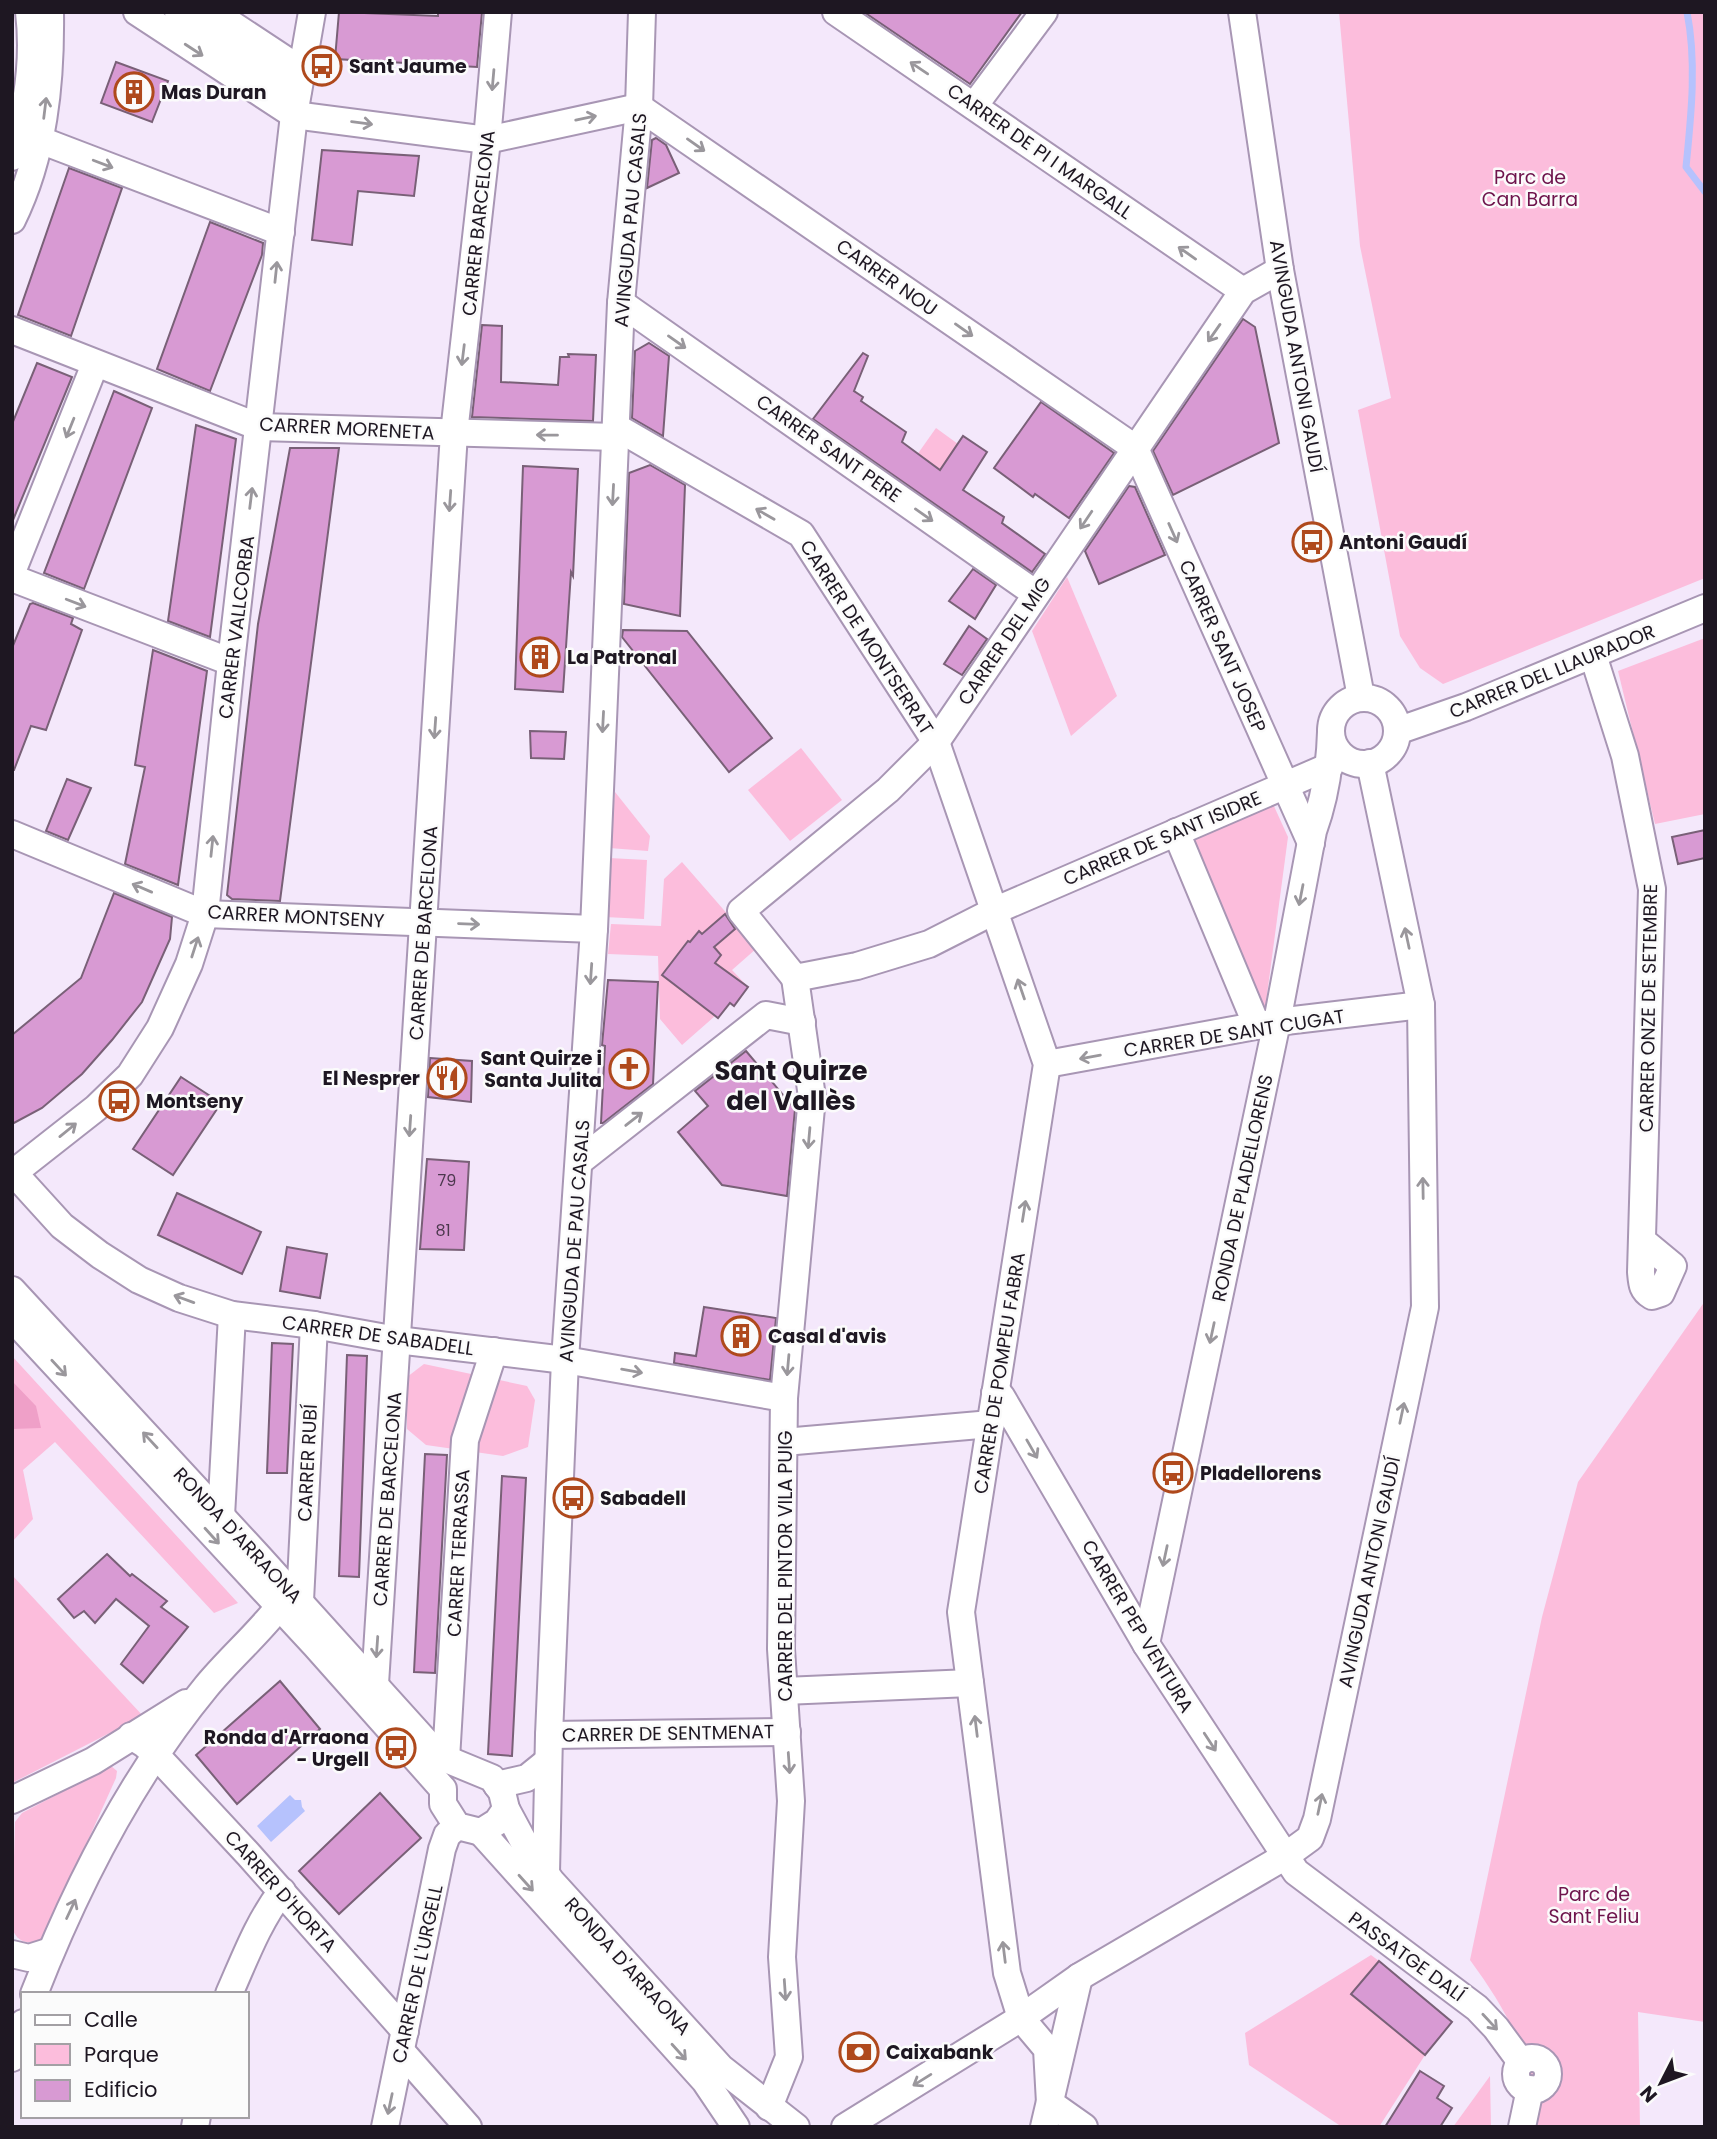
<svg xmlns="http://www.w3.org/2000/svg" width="1717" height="2139" viewBox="0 0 1717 2139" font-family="Poppins,sans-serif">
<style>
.green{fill:#fcbddc}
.forest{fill:#efa0c8}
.water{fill:#b6c2fd}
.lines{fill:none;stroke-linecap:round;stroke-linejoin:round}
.stream{stroke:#b6c2fd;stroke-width:7}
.building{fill:#d89ad3;stroke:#796077;stroke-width:2}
.minor-casing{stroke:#a896b4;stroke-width:30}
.minor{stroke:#fff;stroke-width:26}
.oneway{stroke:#9a979c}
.labels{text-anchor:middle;stroke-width:5;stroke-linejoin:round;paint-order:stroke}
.number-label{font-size:16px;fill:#4c384e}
.poi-label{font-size:19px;font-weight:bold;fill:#1e1722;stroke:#fbfbfb;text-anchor:start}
.street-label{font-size:19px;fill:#1e1722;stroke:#fbfbfb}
.park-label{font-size:19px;fill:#6e144c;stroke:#fbfbfb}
.district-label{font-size:26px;font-weight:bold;fill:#1e1722;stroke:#fbfbfb}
</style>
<rect width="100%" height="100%" fill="#f4e8fb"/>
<g class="green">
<polygon points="1339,12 1705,12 1705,578 1443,684 1420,668 1400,636 1358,410 1391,398 1360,246"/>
<polygon points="936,428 958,444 917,503 895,486"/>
<polygon points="1067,577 1117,696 1071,736 1032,631"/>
<polygon points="1705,638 1705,814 1655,824 1618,671"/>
<polygon points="801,748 842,800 790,841 748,790"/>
<polygon points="615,792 650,836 648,851 609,848"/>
<polygon points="1273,804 1288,837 1264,1017 1189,841"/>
<polygon points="609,858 647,860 644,919 605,917"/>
<polygon points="682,862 757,948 732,970 748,987 715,963 721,955 699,932 690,942 688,941 666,969 715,1016 682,1045 660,1019 658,956 608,954 611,924 661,926 664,879"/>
<path d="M1705,1301V2022L1638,2012L1640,2127H1534C1533,2057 1510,2015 1470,1960L1542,1617L1578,1482Z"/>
<polygon points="12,1356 238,1603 214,1613 55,1442 23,1470 33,1519 12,1542"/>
<polygon points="424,1364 527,1386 535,1400 528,1447 503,1456 426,1445 407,1429 407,1377"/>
<polygon points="12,1575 143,1716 12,1783"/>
<path d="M111,1766L117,1771L116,1778L43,1940C28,1944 18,1944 12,1928L15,1822L22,1813Z"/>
<polygon points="1371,1955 1379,1961 1352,1994 1425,2055 1379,2127 1342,2127 1249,2065 1245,2033"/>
<polygon points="1490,2076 1491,2127 1453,2127"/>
</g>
<polygon class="forest" points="12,1381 36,1406 41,1428 12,1429"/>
<polygon class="water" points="290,1795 295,1800 301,1800 302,1807 305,1811 271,1842 257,1826"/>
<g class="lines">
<path class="stream" d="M1687,12C1697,62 1691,117 1686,167L1705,192"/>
</g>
<g class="building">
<polygon points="339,12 438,16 438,12 482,12 477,67 335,59"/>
<polygon points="864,12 1022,12 970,84"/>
<polygon points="116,62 168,81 152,122 101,103"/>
<polygon points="656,138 666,145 679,173 647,188 652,140"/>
<polygon points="322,150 419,156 414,196 358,191 352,245 312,240"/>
<polygon points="69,168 122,188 71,336 18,315"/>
<polygon points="210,222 263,243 262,255 210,391 157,369"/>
<polygon points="1243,319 1255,327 1279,443 1173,495 1153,451"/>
<polygon points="482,325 502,326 501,382 558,385 560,357 569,357 568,354 596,355 593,421 472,417"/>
<polygon points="649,343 669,356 663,436 632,418 635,351"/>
<polygon points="863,353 868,356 854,391 863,397 861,401 906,432 902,442 940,470 963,436 987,452 963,490 1004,517 1002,523 1045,554 1032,572 813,419"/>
<polygon points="37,363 72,377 13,520 12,424"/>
<polygon points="114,391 152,408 84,589 44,573"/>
<polygon points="1041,402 1114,453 1069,518 1035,494 1033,497 994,468"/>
<polygon points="196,425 236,439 210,637 168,621"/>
<polygon points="290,448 339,448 280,901 232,899 227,895 258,624"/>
<polygon points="650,465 685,485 680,616 624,604 629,473"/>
<polygon points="523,466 578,469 573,576 571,572 563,692 515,689"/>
<polygon points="1129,486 1135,487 1165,555 1099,584 1085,551"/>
<polygon points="973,569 996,585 975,619 949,601"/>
<polygon points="33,603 73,618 71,624 82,630 46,730 31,726 14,770 12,770 12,648 30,604"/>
<polygon points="969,626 987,639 962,675 944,664"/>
<polygon points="623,630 687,631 772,738 729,772 622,637"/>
<polygon points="153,650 207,671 178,885 125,864 145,767 135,765"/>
<polygon points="530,731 566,732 564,759 531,758"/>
<polygon points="67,779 91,788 68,840 46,831"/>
<polygon points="1705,830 1705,858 1678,864 1672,837"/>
<polygon points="114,893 172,917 170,939 142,1002 112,1040 82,1074 42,1108 12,1124 12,1035 81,978"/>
<polygon points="725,914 735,929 714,947 721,955 715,963 748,987 734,1006 730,1003 718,1018 662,975 688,941 690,942 699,931 702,934"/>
<polygon points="608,980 658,982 653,1084 603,1123 601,1123 605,1046 602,1045"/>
<polygon points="746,1051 795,1109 787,1196 722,1185 678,1132 708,1106 695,1091"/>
<polygon points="430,1058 472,1061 471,1102 428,1097"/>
<polygon points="181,1077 221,1103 173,1175 133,1149"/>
<polygon points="427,1159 469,1162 464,1250 420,1249"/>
<polygon points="177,1193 261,1232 242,1274 158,1235"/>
<polygon points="287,1247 327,1254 320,1298 280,1291"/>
<polygon points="704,1307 776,1318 770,1380 674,1363 675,1353 696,1356"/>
<polygon points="272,1343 293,1344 287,1473 267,1473"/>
<polygon points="347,1355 367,1356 359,1577 339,1576"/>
<polygon points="425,1454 447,1455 435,1673 414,1672"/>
<polygon points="502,1476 526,1478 512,1756 488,1754"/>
<polygon points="107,1554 130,1576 132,1574 167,1601 161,1607 188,1627 143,1683 121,1664 149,1626 116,1599 95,1623 84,1611 74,1618 58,1599"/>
<polygon points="280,1681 320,1729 237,1804 196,1755"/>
<polygon points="380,1793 421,1838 339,1914 299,1871"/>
<polygon points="1379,1961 1452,2022 1425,2055 1351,1994"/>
<polygon points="1420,2071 1444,2086 1437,2098 1452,2108 1440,2127 1385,2127"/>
</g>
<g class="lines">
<g class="minor-casing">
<g id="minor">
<polyline points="137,12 294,115 487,140 639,107 1135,448 1311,843"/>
<polyline points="178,12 298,90"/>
<polyline points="213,12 301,70"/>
<polyline points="836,12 1243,291"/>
<polyline points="1242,12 1280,270 1361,697"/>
<polyline points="974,106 1044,12"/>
<polyline points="40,140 281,232"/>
<path d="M12,157C27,110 35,61 29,12"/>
<path d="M12,220C44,155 51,83 50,12"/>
<polyline points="621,303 1036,594"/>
<polyline points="12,330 259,427 616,437"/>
<polyline points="616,427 801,534 936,742 1047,1064 961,1612 1007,1973 1021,2018 1047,2049 1050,2103 1084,2127"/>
<polyline points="12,572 95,364"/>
<polyline points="12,578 231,662"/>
<path d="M1593,655L1625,756L1652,889L1641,1272C1642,1284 1642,1290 1652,1296L1661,1293L1673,1266L1644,1242"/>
<circle cx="1364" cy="731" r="33"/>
<polyline points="1397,731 1466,707 1705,608"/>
<polyline points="1176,832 1257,1026"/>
<polyline points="12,834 205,914 594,929"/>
<polyline points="795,978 741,911 888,790 936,742 1243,291 1280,270"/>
<polyline points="795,978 857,966 929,944 994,911 1330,766"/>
<polyline points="1047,1064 1277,1022 1421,1005"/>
<polyline points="580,1161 766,1015 802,1022"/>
<polyline points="12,1171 62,1226 100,1255 139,1280 179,1298 232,1315 314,1325 397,1340 565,1360 784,1398"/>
<polyline points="12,1174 96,1108 130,1075 160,1028 189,964 205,914 231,662 294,115 312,12"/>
<polyline points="12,1290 258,1556 426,1742 446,1759 492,1778 502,1792 506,1809 527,1848 551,1881 721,2068 796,2127"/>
<polyline points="12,1318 315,1645 443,1789 443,1804 457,1826 481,1832 497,1822 506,1809"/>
<polyline points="995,1393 1001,1396 1146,1644 1296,1872 1477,2008 1496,2028 1521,2062"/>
<polyline points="784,1442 991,1424"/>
<polyline points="221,1516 232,1315"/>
<polyline points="300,1601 314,1325"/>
<path d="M1146,1644L1277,1022L1313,831C1325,798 1330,766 1331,732"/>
<polyline points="375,1684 454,433 487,140 498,12"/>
<polyline points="784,1691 970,1683"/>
<polyline points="549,1735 787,1732"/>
<polyline points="131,1736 144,1744 155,1754 249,1855 405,2031"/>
<polyline points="446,1759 465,1440 494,1351"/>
<polyline points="497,1785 527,1778 548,1761"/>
<polyline points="12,1800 93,1761 186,1703"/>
<polyline points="481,1832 705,2081 736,2127"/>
<polyline points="546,1873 549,1735 565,1360 594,929 621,303 639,107 642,12"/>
<polyline points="12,1954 29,1958 51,1951"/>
<path d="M34,1994C77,1884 131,1778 206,1687C229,1659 256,1636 278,1608"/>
<path d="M229,1994C245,1958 258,1922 282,1891"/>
<polyline points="401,2051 468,2127"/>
<polyline points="12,2058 23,2023"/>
<circle cx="1532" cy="2074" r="16"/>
<polyline points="769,2107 789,2057 782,1957 791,1801 781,1649 784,1398 812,1097 795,978"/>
<polyline points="195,2127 197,2116"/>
<polyline points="385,2127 442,1849 447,1835 457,1826"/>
<polyline points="845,2127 1021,2018 1079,1977 1284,1857 1310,1838 1317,1819 1425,1307 1421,1005 1370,763"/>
<polyline points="1044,2127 1079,1977"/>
<polyline points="1522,2127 1530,2089"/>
</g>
</g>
<use href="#minor" class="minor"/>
</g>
<defs><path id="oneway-shaft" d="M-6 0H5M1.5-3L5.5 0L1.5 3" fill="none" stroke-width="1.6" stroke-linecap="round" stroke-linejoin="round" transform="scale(1.75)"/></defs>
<g class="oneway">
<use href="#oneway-shaft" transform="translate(194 50) rotate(33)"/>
<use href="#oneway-shaft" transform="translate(919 68) rotate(-146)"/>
<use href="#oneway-shaft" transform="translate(493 80) rotate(95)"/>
<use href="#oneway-shaft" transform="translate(45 108) rotate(-83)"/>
<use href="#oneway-shaft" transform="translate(586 118) rotate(-12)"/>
<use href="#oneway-shaft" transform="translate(362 123) rotate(7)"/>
<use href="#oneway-shaft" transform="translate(696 145) rotate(35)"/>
<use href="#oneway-shaft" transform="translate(103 164) rotate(21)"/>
<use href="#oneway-shaft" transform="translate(1187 253) rotate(-145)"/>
<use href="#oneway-shaft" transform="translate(276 272) rotate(-84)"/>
<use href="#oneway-shaft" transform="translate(964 330) rotate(35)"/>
<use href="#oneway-shaft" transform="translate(1214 333) rotate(125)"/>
<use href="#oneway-shaft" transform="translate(677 342) rotate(35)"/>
<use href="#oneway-shaft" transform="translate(463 355) rotate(97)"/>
<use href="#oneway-shaft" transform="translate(70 428) rotate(112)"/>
<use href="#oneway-shaft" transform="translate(547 435) rotate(-179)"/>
<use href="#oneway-shaft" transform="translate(613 495) rotate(93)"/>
<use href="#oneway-shaft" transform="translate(251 498) rotate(-83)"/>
<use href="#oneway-shaft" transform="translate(450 501) rotate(94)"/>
<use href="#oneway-shaft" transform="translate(765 514) rotate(-150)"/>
<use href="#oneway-shaft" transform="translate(924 515) rotate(35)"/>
<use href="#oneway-shaft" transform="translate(1086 520) rotate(124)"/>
<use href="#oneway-shaft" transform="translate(1173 533) rotate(66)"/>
<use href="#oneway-shaft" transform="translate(76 603) rotate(21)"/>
<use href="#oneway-shaft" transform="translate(603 722) rotate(93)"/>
<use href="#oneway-shaft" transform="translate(435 728) rotate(94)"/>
<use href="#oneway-shaft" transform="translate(212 846) rotate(-84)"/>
<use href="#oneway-shaft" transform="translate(142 888) rotate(-157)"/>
<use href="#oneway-shaft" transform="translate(1301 895) rotate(101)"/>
<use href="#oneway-shaft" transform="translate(469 924) rotate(2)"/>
<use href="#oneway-shaft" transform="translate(1407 938) rotate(-102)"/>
<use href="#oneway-shaft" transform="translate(195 947) rotate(-72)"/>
<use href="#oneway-shaft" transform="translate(591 974) rotate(94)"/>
<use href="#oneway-shaft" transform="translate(1021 989) rotate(-109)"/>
<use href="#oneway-shaft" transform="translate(1090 1057) rotate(170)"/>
<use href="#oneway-shaft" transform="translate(634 1119) rotate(-38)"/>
<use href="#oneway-shaft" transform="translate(410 1126) rotate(94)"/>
<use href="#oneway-shaft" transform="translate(68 1130) rotate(-39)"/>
<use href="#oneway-shaft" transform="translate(809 1138) rotate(95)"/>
<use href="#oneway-shaft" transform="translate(1423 1188) rotate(-91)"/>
<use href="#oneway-shaft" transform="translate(1024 1211) rotate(-81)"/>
<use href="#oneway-shaft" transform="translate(184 1299) rotate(-160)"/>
<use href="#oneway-shaft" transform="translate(1212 1333) rotate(102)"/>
<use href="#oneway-shaft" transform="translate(788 1365) rotate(95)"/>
<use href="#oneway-shaft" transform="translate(59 1368) rotate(47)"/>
<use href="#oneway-shaft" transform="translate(632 1371) rotate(10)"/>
<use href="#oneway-shaft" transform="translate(1402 1413) rotate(-78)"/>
<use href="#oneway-shaft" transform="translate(150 1440) rotate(-133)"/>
<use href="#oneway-shaft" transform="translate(1032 1449) rotate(60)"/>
<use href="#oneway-shaft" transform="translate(212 1536) rotate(48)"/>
<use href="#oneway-shaft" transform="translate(1165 1556) rotate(102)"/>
<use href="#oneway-shaft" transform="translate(377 1647) rotate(94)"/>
<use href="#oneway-shaft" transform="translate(976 1726) rotate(-97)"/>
<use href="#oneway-shaft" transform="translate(1210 1742) rotate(57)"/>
<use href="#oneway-shaft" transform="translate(789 1763) rotate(86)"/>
<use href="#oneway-shaft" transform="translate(1320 1804) rotate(-78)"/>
<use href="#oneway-shaft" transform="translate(526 1883) rotate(48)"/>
<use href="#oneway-shaft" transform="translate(71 1909) rotate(-65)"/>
<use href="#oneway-shaft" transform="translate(1004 1952) rotate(-97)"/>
<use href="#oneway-shaft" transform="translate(785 1990) rotate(86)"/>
<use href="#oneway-shaft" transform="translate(1490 2022) rotate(47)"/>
<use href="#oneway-shaft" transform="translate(679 2052) rotate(48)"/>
<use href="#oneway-shaft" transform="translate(922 2080) rotate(148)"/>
<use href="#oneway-shaft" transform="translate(390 2104) rotate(102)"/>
</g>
<defs>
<g id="bus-ring" transform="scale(2.0125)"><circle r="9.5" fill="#fbfbfb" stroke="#af491c" stroke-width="1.5"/><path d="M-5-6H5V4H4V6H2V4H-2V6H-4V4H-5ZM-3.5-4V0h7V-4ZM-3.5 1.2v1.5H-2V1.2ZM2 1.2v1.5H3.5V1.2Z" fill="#af491c"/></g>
<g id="building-ring" transform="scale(2.0125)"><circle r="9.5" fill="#fbfbfb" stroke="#af491c" stroke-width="1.5"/><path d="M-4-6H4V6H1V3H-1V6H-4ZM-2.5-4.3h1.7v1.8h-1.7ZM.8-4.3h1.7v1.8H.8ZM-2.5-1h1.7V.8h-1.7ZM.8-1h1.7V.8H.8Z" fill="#af491c"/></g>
<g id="church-ring" transform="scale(2.0125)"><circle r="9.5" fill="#fbfbfb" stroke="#af491c" stroke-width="1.5"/><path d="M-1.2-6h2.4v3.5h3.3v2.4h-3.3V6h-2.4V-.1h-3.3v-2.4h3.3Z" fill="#af491c"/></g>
<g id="restaurant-ring" transform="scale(2.0125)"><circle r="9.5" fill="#fbfbfb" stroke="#af491c" stroke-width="1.5"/><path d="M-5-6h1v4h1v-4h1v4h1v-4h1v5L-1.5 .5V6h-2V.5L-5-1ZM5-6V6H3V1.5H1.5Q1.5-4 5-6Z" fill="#af491c"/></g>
<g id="bank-ring" transform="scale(2.0125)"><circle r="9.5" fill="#fbfbfb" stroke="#af491c" stroke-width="1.5"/><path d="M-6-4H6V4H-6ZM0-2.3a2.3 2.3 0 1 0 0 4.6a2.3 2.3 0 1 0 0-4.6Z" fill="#af491c"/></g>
</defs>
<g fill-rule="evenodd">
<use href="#bus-ring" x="322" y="66"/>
<use href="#building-ring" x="134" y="92"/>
<use href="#bus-ring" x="1312" y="542"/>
<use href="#building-ring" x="540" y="657"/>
<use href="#church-ring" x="629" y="1069"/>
<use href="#restaurant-ring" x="447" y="1078"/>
<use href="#bus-ring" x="119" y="1101"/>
<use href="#building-ring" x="741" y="1336"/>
<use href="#bus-ring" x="1173" y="1473"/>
<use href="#bus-ring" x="573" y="1498"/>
<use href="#bus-ring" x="396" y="1748"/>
<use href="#bank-ring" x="859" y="2052"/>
</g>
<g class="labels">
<g class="number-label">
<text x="447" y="1186">79</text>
<text x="443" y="1236">81</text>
</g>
<g class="poi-label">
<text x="349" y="73">Sant Jaume</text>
<text x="161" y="99">Mas Duran</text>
<text x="1339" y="549">Antoni Gaudí</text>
<text x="567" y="664">La Patronal</text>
<text x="602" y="1065" text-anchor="end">Sant Quirze i<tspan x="602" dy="22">Santa Julita</tspan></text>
<text x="420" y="1085" text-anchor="end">El Nesprer</text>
<text x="146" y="1108">Montseny</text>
<text x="768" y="1343">Casal d'avis</text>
<text x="1200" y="1480">Pladellorens</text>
<text x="600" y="1505">Sabadell</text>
<text x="369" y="1744" text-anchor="end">Ronda d'Arraona<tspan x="369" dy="22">- Urgell</tspan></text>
<text x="886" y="2059">Caixabank</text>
</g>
<g class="street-label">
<text transform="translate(1040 151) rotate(35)" y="7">CARRER DE PI I MARGALL</text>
<text transform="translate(630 220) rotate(-85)" y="7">AVINGUDA PAU CASALS</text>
<text transform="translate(478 223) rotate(-84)" y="7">CARRER BARCELONA</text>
<text transform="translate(887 277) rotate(35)" y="7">CARRER NOU</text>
<text transform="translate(1297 356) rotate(80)" y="7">AVINGUDA ANTONI GAUDÍ</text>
<text transform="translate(347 428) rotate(3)" y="7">CARRER MORENETA</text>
<text transform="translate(829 448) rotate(35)" y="7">CARRER SANT PERE</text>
<text transform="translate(236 627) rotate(-83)" y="7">CARRER VALLCORBA</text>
<text transform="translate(867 637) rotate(57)" y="7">CARRER DE MONTSERRAT</text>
<text transform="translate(1004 641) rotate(-56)" y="7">CARRER DEL MIG</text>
<text transform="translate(1223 646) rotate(66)" y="7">CARRER SANT JOSEP</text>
<text transform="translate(1552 671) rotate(-22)" y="7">CARRER DEL LLAURADOR</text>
<text transform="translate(1162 838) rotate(-23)" y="7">CARRER DE SANT ISIDRE</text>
<text transform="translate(296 916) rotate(3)" y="7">CARRER MONTSENY</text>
<text transform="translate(423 933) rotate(-86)" y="7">CARRER DE BARCELONA</text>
<text transform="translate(1648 1008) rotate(-89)" y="7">CARRER ONZE DE SETEMBRE</text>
<text transform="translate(1234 1033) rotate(-9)" y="7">CARRER DE SANT CUGAT</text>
<text transform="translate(1242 1188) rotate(-78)" y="7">RONDA DE PLADELLORENS</text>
<text transform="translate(574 1241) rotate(-86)" y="7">AVINGUDA DE PAU CASALS</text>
<text transform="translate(378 1335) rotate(8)" y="7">CARRER DE SABADELL</text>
<text transform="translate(999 1373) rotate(-81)" y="7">CARRER DE POMPEU FABRA</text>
<text transform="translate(307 1463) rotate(-87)" y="7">CARRER RUBÍ</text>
<text transform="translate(387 1499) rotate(-86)" y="7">CARRER DE BARCELONA</text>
<text transform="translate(238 1535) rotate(47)" y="7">RONDA D'ARRAONA</text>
<text transform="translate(458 1553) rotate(-87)" y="7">CARRER TERRASSA</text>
<text transform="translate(785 1566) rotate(-90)" y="7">CARRER DEL PINTOR VILA PUIG</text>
<text transform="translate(1369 1572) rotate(-78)" y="7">AVINGUDA ANTONI GAUDÍ</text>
<text transform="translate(1138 1626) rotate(59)" y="7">CARRER PEP VENTURA</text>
<text transform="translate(668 1733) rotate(-1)" y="7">CARRER DE SENTMENAT</text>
<text transform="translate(281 1891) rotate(48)" y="7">CARRER D'HORTA</text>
<text transform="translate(1407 1956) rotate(36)" y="7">PASSATGE DALÍ</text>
<text transform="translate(628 1966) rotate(48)" y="7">RONDA D'ARRAONA</text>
<text transform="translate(417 1974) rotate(-78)" y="7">CARRER DE L'URGELL</text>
</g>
<g class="park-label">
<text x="1530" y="184">Parc de<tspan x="1530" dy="22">Can Barra</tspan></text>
<text x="1594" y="1901">Parc de<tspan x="1594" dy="22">Sant Feliu</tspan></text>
</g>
<g class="district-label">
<text x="791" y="1080">Sant Quirze<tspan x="791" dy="30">del Vallès</tspan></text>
</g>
</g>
<rect width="1717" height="2139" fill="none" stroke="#1e1722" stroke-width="28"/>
<rect x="21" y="1992" width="228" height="126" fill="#fbfbfb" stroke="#a3a0a4" stroke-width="2"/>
<rect x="35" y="2015" width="35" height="10" fill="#ffffff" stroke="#a3a0a4" stroke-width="2"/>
<text x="84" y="2027" font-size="21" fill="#1e1722">Calle</text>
<rect x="35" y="2044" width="35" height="21" fill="#fcbddc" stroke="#a3a0a4" stroke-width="2"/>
<text x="84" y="2062" font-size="21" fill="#1e1722">Parque</text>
<rect x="35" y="2080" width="35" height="21" fill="#d89ad3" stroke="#a3a0a4" stroke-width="2"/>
<text x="84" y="2097" font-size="21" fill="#1e1722">Edificio</text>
<g transform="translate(1661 2083) rotate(228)" stroke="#fbfbfb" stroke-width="5" paint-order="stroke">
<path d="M0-5L12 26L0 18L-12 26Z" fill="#1e1722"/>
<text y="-10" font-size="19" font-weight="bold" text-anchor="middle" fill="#1e1722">N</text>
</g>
</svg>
